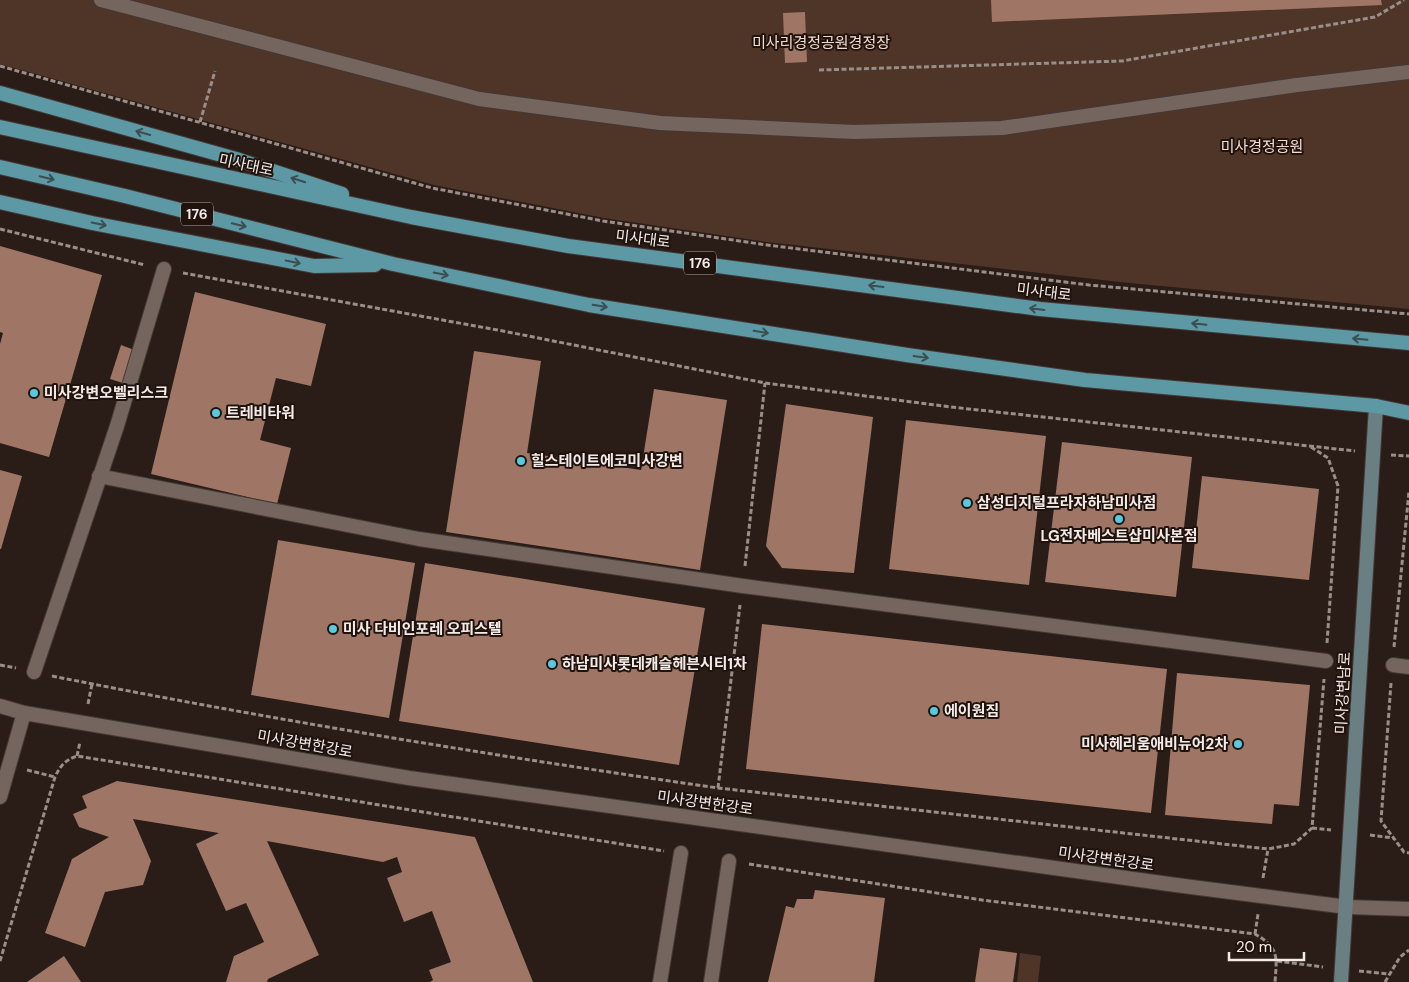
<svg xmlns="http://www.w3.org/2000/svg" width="1409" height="982" viewBox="0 0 1409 982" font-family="'DM Sans','Noto Sans KR',sans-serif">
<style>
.green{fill:#4f3428}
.building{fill:#9f7665}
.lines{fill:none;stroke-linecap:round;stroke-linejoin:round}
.service-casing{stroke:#443936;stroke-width:16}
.pedestrian-casing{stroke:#443936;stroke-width:16}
.tertiary-casing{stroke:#443936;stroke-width:16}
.secondary-casing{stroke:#443936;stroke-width:16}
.primary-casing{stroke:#443936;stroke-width:16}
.path{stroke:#998e89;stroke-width:3;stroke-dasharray:5 2.5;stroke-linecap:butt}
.service{stroke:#75655f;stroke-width:14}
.pedestrian{stroke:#75655f;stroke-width:14}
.tertiary{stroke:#75655f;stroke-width:14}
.secondary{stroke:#697f82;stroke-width:14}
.primary{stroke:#5c99a4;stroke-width:14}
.oneway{stroke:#3b4f52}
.poi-dot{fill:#57c9e1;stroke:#20130e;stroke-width:2}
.labels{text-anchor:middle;stroke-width:4;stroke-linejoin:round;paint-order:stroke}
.shield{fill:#20130e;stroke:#b4aaa6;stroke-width:1}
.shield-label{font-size:14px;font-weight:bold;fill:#f4ebe7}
.park-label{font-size:15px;fill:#f5d9ce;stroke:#20130e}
.street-label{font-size:15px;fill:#f4ebe7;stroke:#20130e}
.poi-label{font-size:15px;font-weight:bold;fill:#f4ebe7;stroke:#20130e;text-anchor:start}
</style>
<rect width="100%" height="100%" fill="#2a1d17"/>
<g class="green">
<polygon points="0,0 1409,0 1409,309 1129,283 767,242 604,218 434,185 0,64"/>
<polygon points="1020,953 1041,956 1038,982 1017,982"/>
</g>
<g class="building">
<polygon points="991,0 1381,0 1382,5 992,22"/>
<polygon points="805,12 807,62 785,63 783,13"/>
<polygon points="0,246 102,275 49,457 0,443 0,344 3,333 0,332"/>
<polygon points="195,292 326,324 311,386 276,378 260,440 291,448 277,504 151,474"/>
<polygon points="121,345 137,351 126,384 110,379"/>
<polygon points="474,351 541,361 527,453 641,470 654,389 727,400 700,570 446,532"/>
<polygon points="786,404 873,417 854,573 782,568 766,546"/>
<polygon points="906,420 1046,436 1029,585 889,569"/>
<polygon points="1062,442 1192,457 1176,597 1045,582"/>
<polygon points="0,470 22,476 1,549 0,549"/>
<polygon points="1202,476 1319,489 1309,580 1192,568"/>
<polygon points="278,540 415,563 389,718 251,695"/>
<polygon points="425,563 705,608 679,765 399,721"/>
<polygon points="762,624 1167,669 1151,813 746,769"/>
<polygon points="1177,673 1310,685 1299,806 1274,804 1272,824 1165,815"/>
<polygon points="117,781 475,837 533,982 430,982 433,980 429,970 451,962 432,911 404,922 387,878 402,872 397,857 383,862 267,841 319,955 268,979 267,982 226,982 234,956 264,942 246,903 226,911 196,844 219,833 133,819 151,861 143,885 105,892 85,947 45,933 72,859 109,837 79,827 73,814 87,808 82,796"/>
<polygon points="815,890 885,898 874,982 768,982 786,906 794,908 797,899 813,899"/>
<polygon points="980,948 1017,953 1013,982 975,982"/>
<polygon points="64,956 81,982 27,982"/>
</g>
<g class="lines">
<g class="service-casing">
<polyline id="service" points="101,0 479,99 660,123 854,132 1002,128 1297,85 1409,72"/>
</g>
<g class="pedestrian-casing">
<g id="pedestrian">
<polyline points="99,476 419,539 743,586 1326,661"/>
<polyline points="1393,665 1409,667"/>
<polyline points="34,672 117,426 164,269"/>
<polyline points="660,982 681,853"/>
<polyline points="711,982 729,861"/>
</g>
</g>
<g class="tertiary-casing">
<g id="tertiary">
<polyline points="0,706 24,713 409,778 1176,885 1347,907 1409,909"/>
<polyline points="0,797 24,713"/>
</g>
</g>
<g class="secondary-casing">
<polyline id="secondary" points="1341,982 1376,406"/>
</g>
<g class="primary-casing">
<g id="primary">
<polyline points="0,93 236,159 342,194"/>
<polyline points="0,127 411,217 568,246 1040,309 1409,343"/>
<polyline points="0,167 125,196 393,264 589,305 907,355 1085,380 1376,406 1409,413"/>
<polyline points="0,202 92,223 314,266 375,265"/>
</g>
</g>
<g class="path">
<polyline points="0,66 432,188 603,221 767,245 1089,285 1409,314"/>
<polyline points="819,70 1122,61 1375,17 1404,0"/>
<polyline points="200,122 215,71"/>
<polyline points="0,229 145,265"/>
<polyline points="183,273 503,331 765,383 951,407 1355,451"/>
<polyline points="1311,447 1328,458 1338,486 1327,643"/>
<polyline points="1391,455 1409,456"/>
<polyline points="745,566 765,383"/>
<polyline points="1394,647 1409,491"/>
<polyline points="0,665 16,668"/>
<path d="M52,676C273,720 495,756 718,788L1268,849L1294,844L1312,828L1324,679"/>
<polyline points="1391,683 1381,821 1404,852 1409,853"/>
<polyline points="88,704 92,684"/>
<polyline points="77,756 80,742"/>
<polyline points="27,770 55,777"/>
<polyline points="718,788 740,605"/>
<polyline points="1312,828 1331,830"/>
<polyline points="1370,835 1393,838"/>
<path d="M749,864L982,900L1255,934C1279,948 1277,956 1275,982"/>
<polyline points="1263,878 1268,849"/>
<polyline points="1255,934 1258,914"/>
<path d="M0,961L55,777C60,766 65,760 77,756L664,851"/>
<polyline points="1277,961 1323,967"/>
<polyline points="1359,971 1389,974"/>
<polyline points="1385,982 1400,957 1409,950"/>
</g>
<use href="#service" class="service"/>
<use href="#pedestrian" class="pedestrian"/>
<use href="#tertiary" class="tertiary"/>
<use href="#secondary" class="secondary"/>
<use href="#primary" class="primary"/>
</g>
<defs><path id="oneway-shaft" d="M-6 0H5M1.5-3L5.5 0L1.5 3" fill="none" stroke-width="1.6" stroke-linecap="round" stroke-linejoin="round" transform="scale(1.25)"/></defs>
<g class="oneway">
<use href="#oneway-shaft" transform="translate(143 133) rotate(-164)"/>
<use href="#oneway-shaft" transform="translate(47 178) rotate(13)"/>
<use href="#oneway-shaft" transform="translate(298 180) rotate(-162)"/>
<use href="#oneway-shaft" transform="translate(99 224) rotate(11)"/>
<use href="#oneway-shaft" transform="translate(239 225) rotate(14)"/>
<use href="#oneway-shaft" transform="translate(293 262) rotate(11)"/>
<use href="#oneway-shaft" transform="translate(441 274) rotate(12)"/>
<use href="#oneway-shaft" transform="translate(876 286) rotate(-173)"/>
<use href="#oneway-shaft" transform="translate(600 306) rotate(9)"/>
<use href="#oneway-shaft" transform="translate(1037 309) rotate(-173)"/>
<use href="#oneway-shaft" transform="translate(1199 324) rotate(-174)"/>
<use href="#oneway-shaft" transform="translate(761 332) rotate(9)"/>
<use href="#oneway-shaft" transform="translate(1360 339) rotate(-175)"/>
<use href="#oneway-shaft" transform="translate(921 357) rotate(8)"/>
</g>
<g class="poi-dot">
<circle cx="34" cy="393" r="5"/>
<circle cx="216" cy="413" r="5"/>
<circle cx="521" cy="461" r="5"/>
<circle cx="967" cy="503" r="5"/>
<circle cx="1119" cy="519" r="5"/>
<circle cx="333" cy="629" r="5"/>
<circle cx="552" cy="664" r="5"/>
<circle cx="934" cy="711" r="5"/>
<circle cx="1238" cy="744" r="5"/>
</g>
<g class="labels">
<g class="shield">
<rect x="181" y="202.5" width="32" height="23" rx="4"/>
<rect x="684" y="251.5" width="32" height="23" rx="4"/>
</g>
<g class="shield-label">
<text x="197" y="219">176</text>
<text x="700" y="268">176</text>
</g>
<g class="park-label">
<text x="821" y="48">미사리경정공원경정장</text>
<text x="1262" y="152">미사경정공원</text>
</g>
<g class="street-label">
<text transform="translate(246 165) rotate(12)" y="5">미사대로</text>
<text transform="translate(643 239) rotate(7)" y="5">미사대로</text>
<text transform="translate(1044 292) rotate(7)" y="5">미사대로</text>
<text transform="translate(1343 693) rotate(-87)" y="5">미사강변남로</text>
<text transform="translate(305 744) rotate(10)" y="5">미사강변한강로</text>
<text transform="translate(705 803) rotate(8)" y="5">미사강변한강로</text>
<text transform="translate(1106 859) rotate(8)" y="5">미사강변한강로</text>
</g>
<g class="poi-label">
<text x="44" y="398">미사강변오벨리스크</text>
<text x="226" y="418">트레비타워</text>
<text x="531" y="466">힐스테이트에코미사강변</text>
<text x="977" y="508">삼성디지털프라자하남미사점</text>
<text x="1119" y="541" text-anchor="middle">LG전자베스트샵미사본점</text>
<text x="343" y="634">미사 다비인포레 오피스텔</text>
<text x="562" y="669">하남미사롯데캐슬헤븐시티1차</text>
<text x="944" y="716">에이원짐</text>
<text x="1228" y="749" text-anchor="end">미사헤리움애비뉴어2차</text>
</g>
</g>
<path d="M1229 952v8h75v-8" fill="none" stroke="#f4ebe7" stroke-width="2.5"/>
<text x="1236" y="952" font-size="15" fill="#f4ebe7" stroke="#20130e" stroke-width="4" paint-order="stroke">20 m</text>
</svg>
